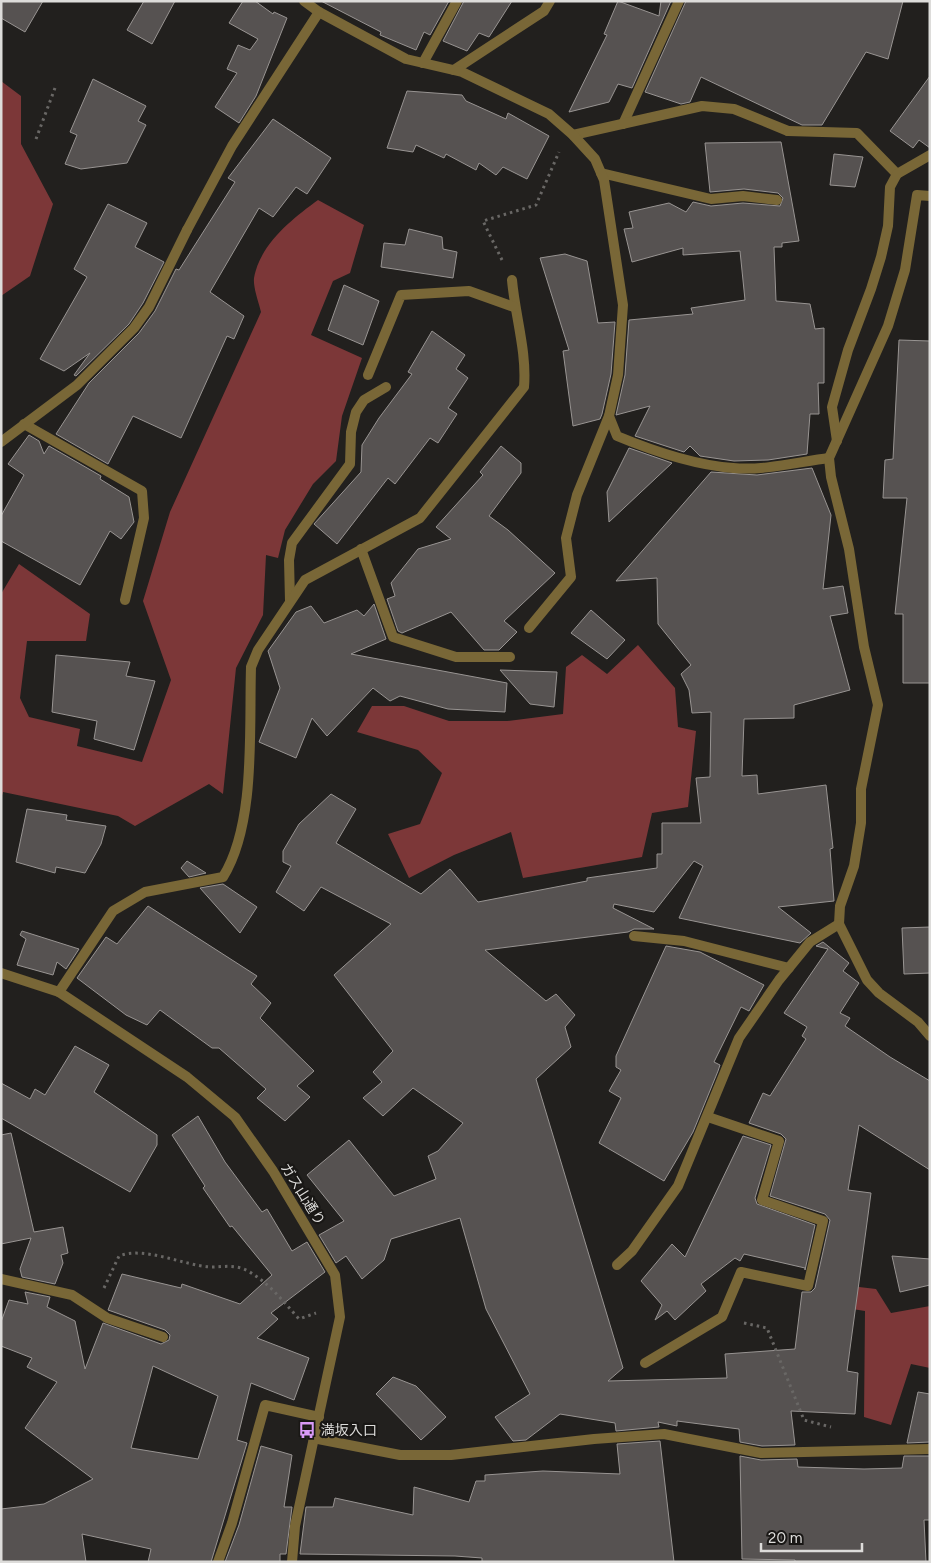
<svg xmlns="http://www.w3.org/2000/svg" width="931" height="1563" viewBox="0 0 931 1563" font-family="Figtree,'Noto Sans JP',sans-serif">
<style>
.forest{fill:#7c3738}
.building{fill:#565251;stroke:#989492;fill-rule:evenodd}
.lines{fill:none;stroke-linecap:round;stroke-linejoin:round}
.path{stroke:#696765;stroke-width:3;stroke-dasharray:2.5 4;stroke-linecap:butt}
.service{stroke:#796737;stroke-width:10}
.minor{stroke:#796737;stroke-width:10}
.labels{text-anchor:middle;stroke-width:4.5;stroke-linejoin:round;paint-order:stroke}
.street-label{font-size:14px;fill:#dddcda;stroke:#191715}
.poi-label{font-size:14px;fill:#dddcda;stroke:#191715;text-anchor:start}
</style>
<rect width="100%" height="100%" fill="#22201e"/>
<g class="forest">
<polygon points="1,81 21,96 21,144 53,204 30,276 1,296"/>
<path d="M318,200L364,225L350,273L333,281L311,335L362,358L342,416L336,461L313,484L285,530L278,558L266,555L263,615L236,668L223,794L209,784L135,826L118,816L3,792L1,799V594L19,564L90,614L86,641H27L20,698L29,717L80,729L77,746L142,762L171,680L143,601L170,512L261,312C259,303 253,288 254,278C260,244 292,219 318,200Z"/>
<polygon points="638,645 675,688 678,727 696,731 688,807 652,813 642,857 523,878 511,832 454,855 409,878 388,834 420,824 442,773 418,750 357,732 372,706 404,706 449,721 507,721 563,714 566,667 582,655 607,674"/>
<polygon points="825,1283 876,1289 891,1313 930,1306 930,1368 911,1364 891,1425 864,1417 865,1311 821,1304"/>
</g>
<g class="building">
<polygon points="1,1 43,1 25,32 1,18"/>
<polygon points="144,1 175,1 152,44 127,30"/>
<polygon points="243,1 255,1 273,14 274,12 287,18 256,96 239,123 215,107 237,73 227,69 238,45 250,50 258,39 229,23"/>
<polygon points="321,1 449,1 430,35 424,32 416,50 380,35 381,32"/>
<polygon points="464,1 512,1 489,37 479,33 467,51 443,41"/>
<polygon points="618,1 659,16 661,1 671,1 632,88 618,84 609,102 569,112 607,35 604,34"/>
<polygon points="686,1 903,1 888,59 866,52 822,125 802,125 701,77 690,102 681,104 645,92"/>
<polygon points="930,76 930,148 919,140 913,148 890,131"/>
<polygon points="93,79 146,106 138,121 146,125 127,163 81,169 65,164 77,135 70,132"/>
<polygon points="407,91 462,95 466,101 506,119 508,113 549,136 527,179 503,167 496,175 479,163 476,170 446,154 444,158 416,145 413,152 387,148"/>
<polygon points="273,119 331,158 307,194 296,187 273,217 259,208 210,292 244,316 234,339 227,336 181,438 133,416 108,464 56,434 89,383 139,333 155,311 176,269 179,270 235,182 228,178"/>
<polygon points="781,142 799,241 782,243 782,247 774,247 776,301 810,304 815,329 824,328 824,383 818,383 819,414 810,414 807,454 768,460 734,461 700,456 690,446 684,452 635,436 650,406 616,415 625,375 629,320 693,314 691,308 745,300 740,251 683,255 683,248 632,262 624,229 633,228 629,212 669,203 686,212 693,202 711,206 743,203 780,206 783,198 778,193 744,189 710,192 705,143"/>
<polygon points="834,154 863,157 855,187 830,185"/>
<polygon points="108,204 147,223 135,247 164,262 143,303 129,324 76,376 74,375 90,353 64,371 40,359 87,277 74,269"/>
<polygon points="409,229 442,237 443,249 457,252 453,278 381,267 384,243 405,245"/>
<polygon points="565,254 587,261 598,323 615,322 611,374 602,414 600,419 573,426 563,351 569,350 540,258"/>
<polygon points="344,285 379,301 363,345 328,330"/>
<polygon points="432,331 465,355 456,369 468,378 448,408 457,414 438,443 430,438 395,484 388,478 337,544 314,524 361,472 362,445 379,418 412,374 408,372"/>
<polygon points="899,340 930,341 930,683 903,683 903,614 895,614 907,498 883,498 885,460 893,459"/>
<polygon points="29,435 39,441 44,454 49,446 101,476 100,479 129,497 134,522 121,539 110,531 80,585 1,541 1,516 24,475 8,464"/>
<polygon points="501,446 521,463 521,473 489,516 508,530 555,573 504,621 517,632 499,650 484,650 451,612 402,633 398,631 387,599 395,596 391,583 418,549 451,539 436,527 483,475 480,472"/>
<polygon points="629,448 672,463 609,522 607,492"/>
<polygon points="812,468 831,515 823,589 843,586 848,613 830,616 850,690 794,705 794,718 744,719 742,776 757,775 758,794 826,785 833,848 830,849 834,901 778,907 811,933 800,943 679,918 703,866 694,861 654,912 614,904 613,908 654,929 634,929 628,932 485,950 546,1001 556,994 575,1015 565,1027 571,1047 536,1079 623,1368 608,1381 727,1378 725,1354 795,1349 802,1292 811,1292 815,1288 830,1220 825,1214 770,1196 786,1139 781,1134 749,1123 763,1093 770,1096 806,1039 802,1036 807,1027 784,1013 828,949 816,946 823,942 849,963 843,971 859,983 840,1013 850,1018 845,1026 890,1057 930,1081 930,1170 859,1125 848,1190 871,1193 847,1371 858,1373 855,1414 791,1411 795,1445 762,1446 740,1442 739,1429 677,1421 677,1426 658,1422 659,1427 616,1431 615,1423 560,1414 526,1440 513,1441 495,1417 530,1394 486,1309 460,1218 391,1239 384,1260 362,1279 346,1256 336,1263 319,1235 344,1221 307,1175 349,1140 394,1196 436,1179 428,1156 438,1151 463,1123 413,1088 383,1116 363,1098 382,1082 373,1072 393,1051 334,975 391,924 321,887 304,911 276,892 291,866 283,862 283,851 299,824 331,794 356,809 336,843 421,894 450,869 478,902 587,881 587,878 657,868 657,854 662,854 662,823 701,823 696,778 710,777 711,712 692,713 689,690 681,674 691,665 658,624 657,578 616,581 711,472 757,475"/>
<polygon points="374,604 386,639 351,654 507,683 505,712 448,709 400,696 390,701 373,688 327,736 312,718 296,758 259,742 280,688 268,651 296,612 311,606 324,623 357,610 364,616"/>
<polygon points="591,610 625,640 607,659 571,633"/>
<polygon points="56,655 130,662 126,676 155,681 134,750 94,739 97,721 52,712"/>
<polygon points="500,670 557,672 554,707 530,704"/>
<polygon points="27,809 67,815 66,820 106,826 101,844 85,873 56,867 55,873 16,862"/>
<polygon points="187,861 206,873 189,877 181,868"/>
<polygon points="223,884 257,907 240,933 200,888"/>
<polygon points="148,906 257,976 251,984 271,1003 260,1018 314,1071 297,1086 310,1097 285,1121 257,1098 266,1089 219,1048 212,1048 160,1010 147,1025 126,1015 77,978 106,937 117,944"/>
<polygon points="930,927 930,973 904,974 902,928"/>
<polygon points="22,931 79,949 66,969 57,962 53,975 17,965 26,939 20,935"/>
<polygon points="666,946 700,952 764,985 749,1011 741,1007 714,1062 720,1065 718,1071 693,1132 664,1181 599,1143 621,1098 609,1091 621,1070 616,1067 616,1056"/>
<polygon points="75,1046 109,1065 94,1092 157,1135 157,1145 130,1192 1,1118 1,1083 30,1099 35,1089 45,1095"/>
<path d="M198,1116L225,1162L262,1212L267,1209L292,1251L307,1242L325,1272L271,1313L278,1319L257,1338L309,1358L294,1400L251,1383L237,1440L247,1443L211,1562H148L151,1549L82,1534L86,1562H1V1509L44,1504L93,1479L25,1428L57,1382L27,1367L32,1358L1,1346V1322L9,1300L28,1304L25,1292L50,1297L47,1307L75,1321L85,1369L103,1323L161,1344L169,1340L170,1335L165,1330L108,1310L122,1274L181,1288L182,1284L240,1304L272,1275L232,1226L230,1227L203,1188L205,1186L172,1135ZM153,1366L218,1396L198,1459L131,1448Z"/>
<polygon points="11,1133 34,1232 63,1227 68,1253 61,1255 63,1263 55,1284 22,1277 20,1269 31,1238 1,1244 1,1135"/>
<polygon points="743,1136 771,1145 755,1198 757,1204 815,1225 805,1270 805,1268 744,1254 740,1261 735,1258 701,1284 706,1291 675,1320 667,1311 655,1320 662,1305 641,1281 672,1244 685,1257"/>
<polygon points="892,1256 930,1259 930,1285 900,1292"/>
<polygon points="393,1377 416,1386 446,1417 421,1440 376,1394"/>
<polygon points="918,1392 930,1394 930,1442 907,1443"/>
<polygon points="660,1441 674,1562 482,1562 482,1558 455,1556 300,1554 306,1507 333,1507 335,1498 413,1515 414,1487 469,1502 476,1481 485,1481 485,1475 543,1471 620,1474 617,1444"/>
<polygon points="261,1446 292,1455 284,1507 292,1507 286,1554 280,1554 280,1562 225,1562 239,1525"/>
<polygon points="740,1456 761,1460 797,1459 798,1467 864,1469 902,1468 904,1456 930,1456 930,1520 924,1520 926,1562 795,1562 795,1560 742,1559"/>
</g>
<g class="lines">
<g class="path">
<polyline points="36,139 55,88"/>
<polyline points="502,260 483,221 536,205 559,152"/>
<path d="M104,1288L119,1256C144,1246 183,1265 210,1267C224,1267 235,1264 248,1271C269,1283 283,1301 299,1319L316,1313"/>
<polyline points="744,1323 767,1328 804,1420 831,1427"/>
</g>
<g class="service">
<polyline points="423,63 457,1"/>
<polyline points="454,70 544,11 550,1"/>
<polyline points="623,124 679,1"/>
<polyline points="573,135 702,106 734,109 788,131"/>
<polyline points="601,173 711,199 743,196 777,200"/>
<polyline points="24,424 142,491 144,518 125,600"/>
<polyline points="1,442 77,385 134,328 149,307 187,230"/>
<polyline points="290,601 289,560 292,543 350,464 351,432 356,412 364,400 386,387"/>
<path d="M59,992L113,911L145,892L223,877C256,824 249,730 251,667L258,650L305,580L420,518L524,387C527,352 515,315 512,280"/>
<polyline points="1,1279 72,1295 107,1318 163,1337"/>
<polyline points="645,1363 722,1317 741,1272 808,1286 823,1221 762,1200 779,1141 708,1117"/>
</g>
<g class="minor">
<path d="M304,1L319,12L406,59L462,72L549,114L573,135L595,159L604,180L623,305L618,375L609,416L617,436C653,451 693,465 733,468C764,471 798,462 829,458"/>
<polyline points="788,131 857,133 897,174"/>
<polyline points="930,196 917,195 905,270 888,326 829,458 831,477 849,549 864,647 878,705 861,789 861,823 854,866 840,906 839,924 867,980 879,993 918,1022 930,1036"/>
<polyline points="187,230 232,146 319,12"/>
<polyline points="368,375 401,295 469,291 514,307"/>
<polyline points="837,441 832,407 848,350 871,289 881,257 888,226 890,187 897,174 930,155"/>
<polyline points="361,549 393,637 456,657 510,657"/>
<polyline points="529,628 571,577 566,538 577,495 609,416"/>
<polyline points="634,936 684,941 789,968"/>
<polyline points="1,973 59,992 187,1077 235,1117 273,1171 335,1275 340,1317 295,1526 292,1562"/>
<polyline points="617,1265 632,1251 678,1186 739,1038 779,980 810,942 839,924"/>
<polyline points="313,1438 400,1455 451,1455 594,1439 664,1434 761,1453 930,1449"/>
<polyline points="218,1562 232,1523 265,1405 319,1417"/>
</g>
</g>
<defs>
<g id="bus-bare" transform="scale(1.35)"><path d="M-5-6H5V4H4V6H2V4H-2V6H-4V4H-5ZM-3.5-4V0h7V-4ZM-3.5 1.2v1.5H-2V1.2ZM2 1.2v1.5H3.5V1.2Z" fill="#d99af7" stroke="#191715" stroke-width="2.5" paint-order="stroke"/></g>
</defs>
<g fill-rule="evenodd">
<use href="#bus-bare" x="307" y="1430"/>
</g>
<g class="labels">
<g class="street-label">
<text transform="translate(303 1194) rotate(58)" y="5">ガス山通り</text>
</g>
<g class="poi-label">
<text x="321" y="1435">満坂入口</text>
</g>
</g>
<rect width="931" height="1563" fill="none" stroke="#dddcda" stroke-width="5"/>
<path d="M761 1543v8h101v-8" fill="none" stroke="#dddcda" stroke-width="2.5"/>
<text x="768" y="1543" font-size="15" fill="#dddcda" stroke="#191715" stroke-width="4" paint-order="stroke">20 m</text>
</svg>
